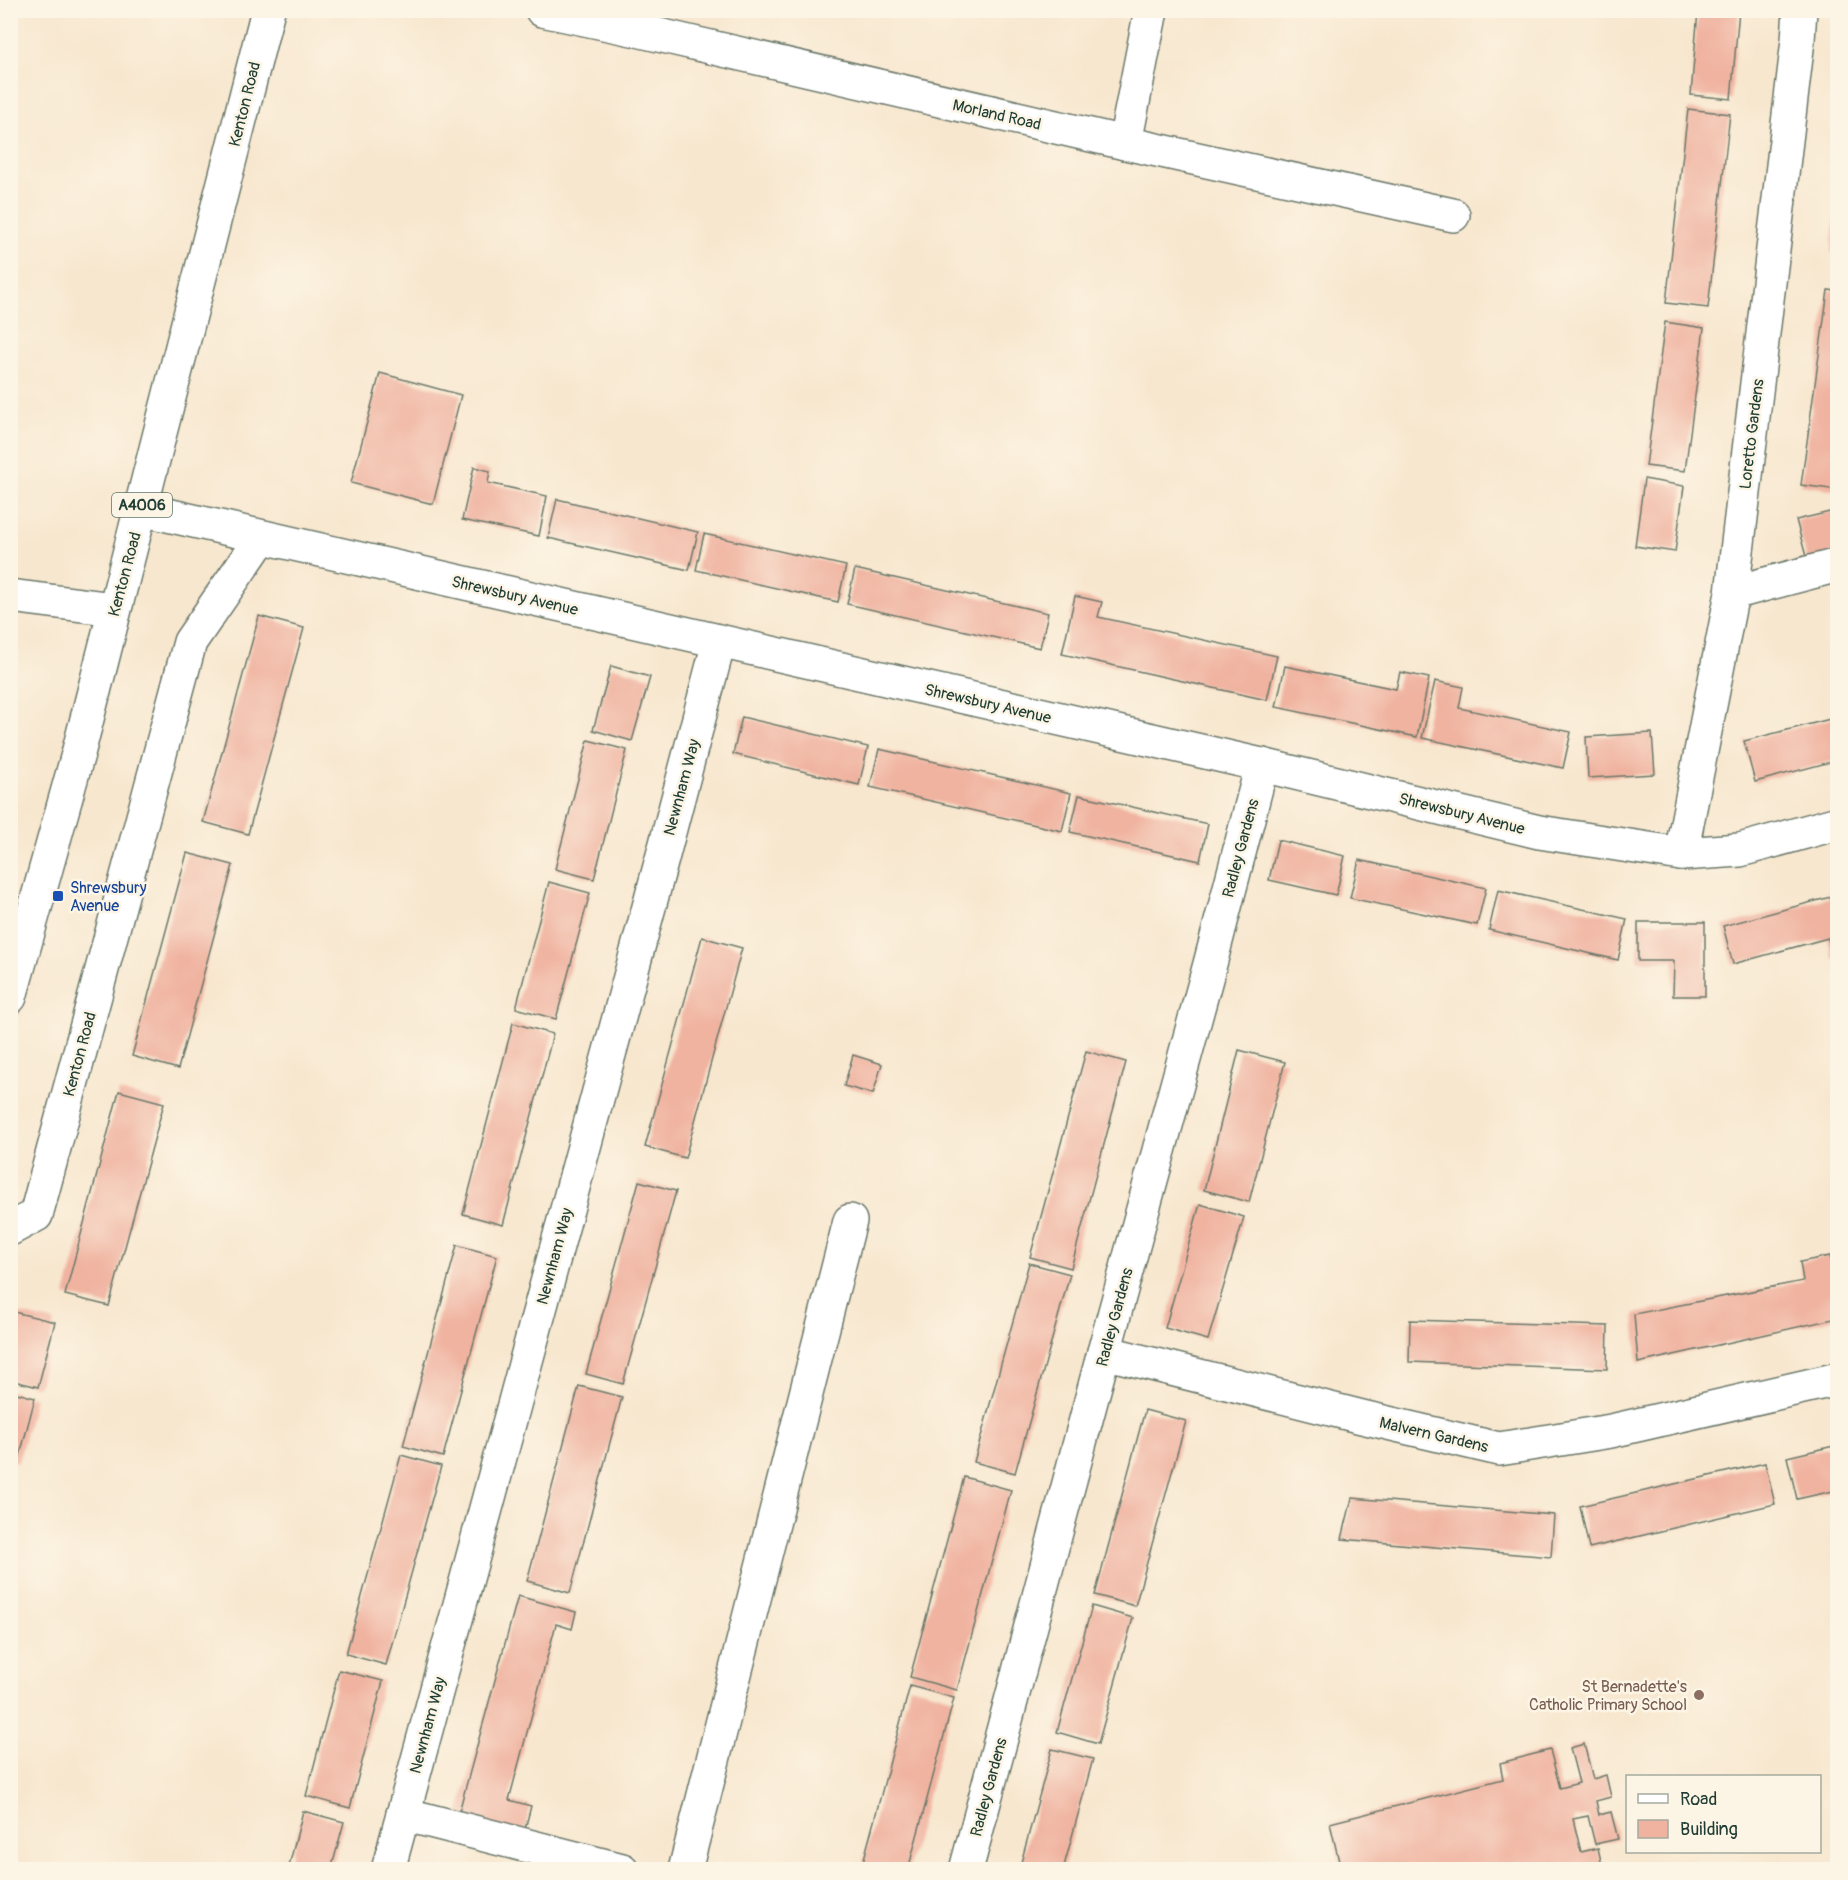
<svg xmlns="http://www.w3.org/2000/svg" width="1848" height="1880" viewBox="0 0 1848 1880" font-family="Pangolin,sans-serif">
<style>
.building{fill:#f0b3a0}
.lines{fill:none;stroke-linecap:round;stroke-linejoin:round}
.minor-casing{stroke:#6b786a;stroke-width:36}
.major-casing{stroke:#6b786a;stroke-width:36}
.minor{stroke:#fff;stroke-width:33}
.major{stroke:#fff;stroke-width:33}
.transit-dot{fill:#1a4fb4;stroke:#fcf5e5;stroke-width:2}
.education-dot{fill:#8d6e63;stroke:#fcf5e5;stroke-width:2}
.labels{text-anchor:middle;stroke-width:5;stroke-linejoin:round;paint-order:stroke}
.shield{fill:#fcf5e5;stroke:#617469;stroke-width:1.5}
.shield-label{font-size:15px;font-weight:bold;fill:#1f3d34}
.street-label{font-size:16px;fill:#1f3d34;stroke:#fcf5e5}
.transit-label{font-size:16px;fill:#164399;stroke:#fcf5e5;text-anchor:start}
.education-label{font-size:16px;fill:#785e54;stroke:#fcf5e5;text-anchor:end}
</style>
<rect width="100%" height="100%" fill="#fcf5e5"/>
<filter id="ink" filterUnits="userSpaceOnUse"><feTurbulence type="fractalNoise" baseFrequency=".0167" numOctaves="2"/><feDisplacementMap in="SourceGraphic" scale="12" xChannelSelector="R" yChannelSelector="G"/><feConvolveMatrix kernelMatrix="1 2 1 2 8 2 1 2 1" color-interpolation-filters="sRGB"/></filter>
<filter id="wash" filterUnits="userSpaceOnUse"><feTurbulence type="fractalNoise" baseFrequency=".008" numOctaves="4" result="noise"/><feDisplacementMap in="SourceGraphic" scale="24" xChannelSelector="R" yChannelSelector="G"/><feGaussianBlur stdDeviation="1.35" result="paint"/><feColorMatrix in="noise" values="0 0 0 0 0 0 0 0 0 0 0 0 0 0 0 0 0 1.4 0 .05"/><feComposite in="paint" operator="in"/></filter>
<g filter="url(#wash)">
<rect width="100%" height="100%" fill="#f8e7cf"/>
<g id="blocks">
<g class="building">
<polygon points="1698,10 1739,10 1731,99 1691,95"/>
<polygon points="1688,109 1730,114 1708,308 1666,303"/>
<polygon points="1836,199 1838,199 1838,254 1831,253"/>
<polygon points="1828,290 1838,291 1838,490 1801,485"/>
<polygon points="1665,322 1704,328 1685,471 1646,466"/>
<polygon points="380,373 461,395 433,504 351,483"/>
<polygon points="474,467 490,471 488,483 547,496 539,536 462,520"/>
<polygon points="1644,479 1684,486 1675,552 1635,546"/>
<polygon points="557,499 698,532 689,570 548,538"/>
<polygon points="1838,510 1838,552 1807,560 1796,520"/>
<polygon points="704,534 846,566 838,602 696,570"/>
<polygon points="855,569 1048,613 1040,648 847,604"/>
<polygon points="1075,596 1102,602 1098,617 1277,656 1267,700 1062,654"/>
<polygon points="259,616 304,628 248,834 203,822"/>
<polygon points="611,666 650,677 632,741 593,730"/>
<polygon points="1285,666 1396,689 1400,672 1429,678 1417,737 1276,707"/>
<polygon points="1435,681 1463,687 1459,708 1571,732 1563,768 1422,738"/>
<polygon points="742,717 868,747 859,785 733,754"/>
<polygon points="1838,717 1838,760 1755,782 1744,741"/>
<polygon points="1652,733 1655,774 1588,778 1586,737"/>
<polygon points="588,740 627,750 594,879 555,869"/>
<polygon points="879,749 1071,793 1062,831 870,787"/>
<polygon points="1079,795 1208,824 1200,861 1070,832"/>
<polygon points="1278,840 1345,856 1336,895 1269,880"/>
<polygon points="187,853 233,865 178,1069 132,1056"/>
<polygon points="1359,860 1486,888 1477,925 1350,898"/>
<polygon points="549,882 590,893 556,1019 516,1008"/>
<polygon points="1498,890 1627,919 1618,960 1489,930"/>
<polygon points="1838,895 1838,957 1833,959 1828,938 1733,964 1723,926"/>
<polygon points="1638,922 1705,922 1705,996 1673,996 1674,961 1638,961"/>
<polygon points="702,937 742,948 685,1158 645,1147"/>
<polygon points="513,1023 553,1034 503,1225 463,1214"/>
<polygon points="1239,1050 1285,1062 1249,1202 1204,1190"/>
<polygon points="1086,1051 1126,1062 1071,1268 1030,1257"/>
<polygon points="853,1055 882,1064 873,1094 844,1086"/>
<polygon points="119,1091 164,1103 109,1306 65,1295"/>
<polygon points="639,1181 676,1191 623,1384 586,1374"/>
<polygon points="1200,1204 1244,1217 1208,1340 1165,1328"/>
<polygon points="457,1245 497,1256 443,1457 403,1446"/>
<polygon points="1830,1256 1838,1295 1838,1318 1638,1363 1634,1314 1803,1281 1800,1262"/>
<polygon points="1029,1263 1070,1274 1015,1473 974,1462"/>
<polygon points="10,1311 55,1322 38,1387 10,1380"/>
<polygon points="1410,1320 1608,1326 1607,1369 1409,1362"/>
<polygon points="579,1386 622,1397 570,1593 527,1581"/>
<polygon points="10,1391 35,1398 18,1463 10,1461"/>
<polygon points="1145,1410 1186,1421 1135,1606 1095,1595"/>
<polygon points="1838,1445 1838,1490 1797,1499 1787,1457"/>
<polygon points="401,1455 441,1466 386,1665 346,1654"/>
<polygon points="1765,1463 1775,1504 1589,1548 1580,1506"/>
<polygon points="964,1477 1011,1490 957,1690 910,1677"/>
<polygon points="1352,1498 1554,1515 1551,1557 1342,1539"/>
<polygon points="518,1596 576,1612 572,1629 556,1624 509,1800 531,1806 523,1837 457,1819"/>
<polygon points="1092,1606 1133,1618 1098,1744 1057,1732"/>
<polygon points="339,1670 383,1681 350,1808 306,1796"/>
<polygon points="910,1686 954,1698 908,1870 861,1870"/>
<polygon points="1584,1744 1593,1779 1606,1775 1611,1797 1596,1801 1599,1815 1611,1812 1618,1839 1595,1844 1588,1816 1573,1819 1581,1852 1598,1848 1603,1870 1341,1870 1330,1823 1503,1779 1500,1763 1550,1750 1560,1788 1579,1783 1570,1748"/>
<polygon points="1052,1749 1093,1759 1063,1870 1019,1870"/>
<polygon points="303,1811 344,1822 331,1870 288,1870"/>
</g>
</g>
</g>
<g filter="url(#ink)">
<use href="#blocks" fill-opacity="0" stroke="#6b786a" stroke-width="1.5"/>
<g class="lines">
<g class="minor-casing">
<g id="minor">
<polyline points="542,10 637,30 1125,143 1453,215"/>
<polyline points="1125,143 1151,10"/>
<polyline points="141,509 1262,765 1539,832 1681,854 1740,850 1838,823"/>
<polyline points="1732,593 1838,565"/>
<polyline points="10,596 114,609"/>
<polyline points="1681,854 1732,593 1798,40 1800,10"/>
<polyline points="10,1229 36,1215 190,642 262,537"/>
<polyline points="1104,1352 1362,1417 1499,1449 1611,1431 1838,1379"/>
<polyline points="403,1814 622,1870"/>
<polyline points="388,1870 662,859 719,642"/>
<polyline points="685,1870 850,1221"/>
<polyline points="966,1870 1104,1352 1210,964 1262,765"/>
</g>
</g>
<g class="major-casing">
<polyline id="major" points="10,997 78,754 268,10"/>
</g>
<use href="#minor" class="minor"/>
<use href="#major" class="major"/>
</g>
</g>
<rect class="transit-dot" x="52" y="890" width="12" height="12" rx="3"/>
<circle class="education-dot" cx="1699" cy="1695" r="6"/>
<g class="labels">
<rect class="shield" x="112" y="493" width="60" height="24" rx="4.5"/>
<g class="shield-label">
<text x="142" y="510">A4006</text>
</g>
<g class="street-label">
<text transform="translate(244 104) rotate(-76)" y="6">Kenton Road</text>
<text transform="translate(997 114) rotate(13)" y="6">Morland Road</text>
<text transform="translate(1751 434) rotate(-83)" y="6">Loretto Gardens</text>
<text transform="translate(124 574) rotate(-75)" y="6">Kenton Road</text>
<text transform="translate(515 595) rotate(13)" y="6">Shrewsbury Avenue</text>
<text transform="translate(988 703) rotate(13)" y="6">Shrewsbury Avenue</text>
<text transform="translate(681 787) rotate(-75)" y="6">Newnham Way</text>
<text transform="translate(1462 813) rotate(14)" y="6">Shrewsbury Avenue</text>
<text transform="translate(1240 848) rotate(-75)" y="6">Radley Gardens</text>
<text transform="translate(79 1054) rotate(-75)" y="6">Kenton Road</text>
<text transform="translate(554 1256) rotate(-75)" y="6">Newnham Way</text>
<text transform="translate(1114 1317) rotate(-75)" y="6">Radley Gardens</text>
<text transform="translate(1434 1434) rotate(13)" y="6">Malvern Gardens</text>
<text transform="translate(427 1725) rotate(-75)" y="6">Newnham Way</text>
<text transform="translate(988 1787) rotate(-75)" y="6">Radley Gardens</text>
</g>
<g class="transit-label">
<text x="70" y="893">Shrewsbury<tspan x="70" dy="18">Avenue</tspan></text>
</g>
<g class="education-label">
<text x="1687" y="1692">St Bernadette's<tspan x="1687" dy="18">Catholic Primary School</tspan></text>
</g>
</g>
<rect width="1848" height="1880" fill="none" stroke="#fcf5e5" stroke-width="36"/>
<rect x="1626" y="1775" width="195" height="78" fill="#fcf5e5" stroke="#a4ab9e" stroke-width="1.5"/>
<rect x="1638" y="1794" width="30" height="9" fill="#ffffff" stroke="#a4ab9e" stroke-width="1.5"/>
<text x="1680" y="1805" font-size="18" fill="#1f3d34">Road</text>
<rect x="1638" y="1820" width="30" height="18" fill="#f0b3a0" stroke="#a4ab9e" stroke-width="1.5"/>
<text x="1680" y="1835" font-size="18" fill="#1f3d34">Building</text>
</svg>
